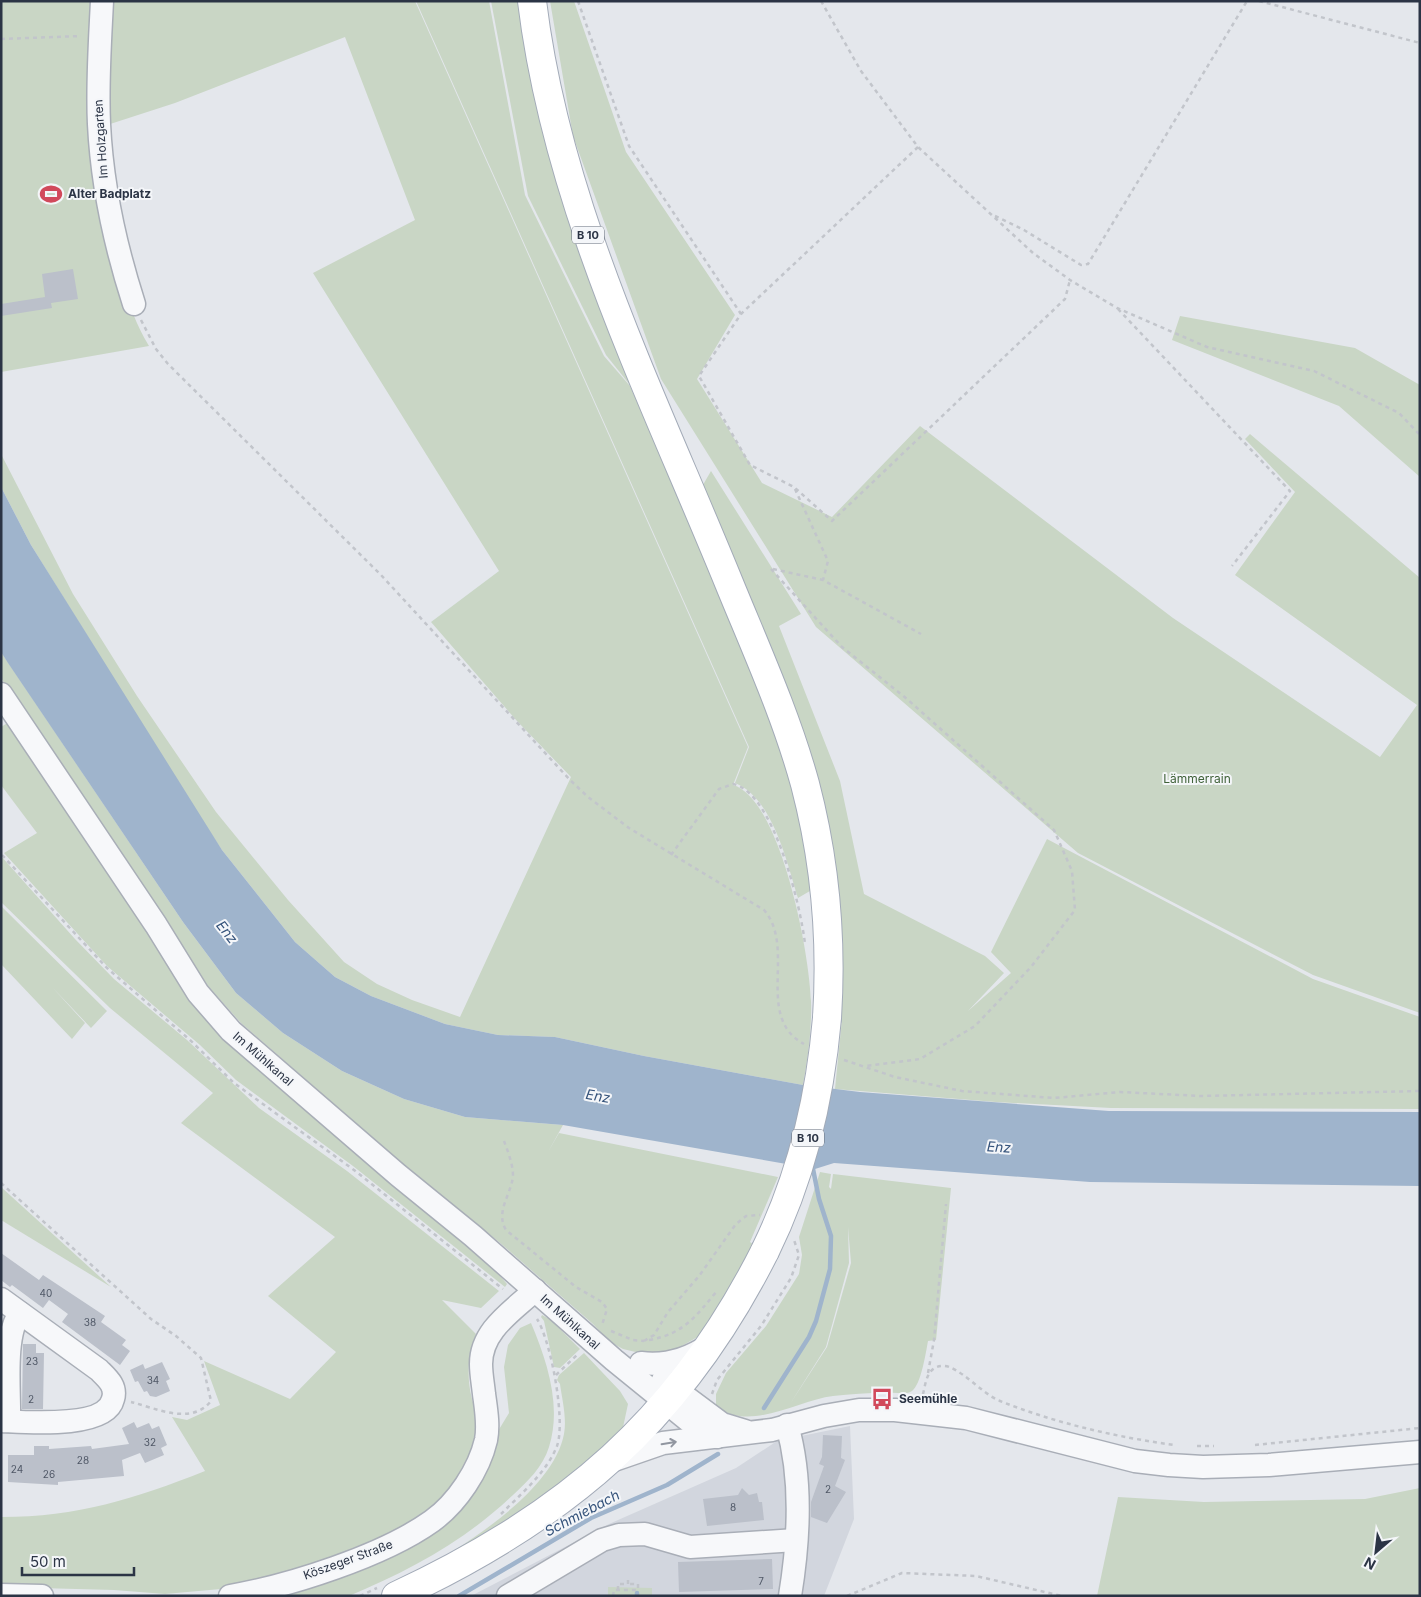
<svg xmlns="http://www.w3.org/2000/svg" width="1421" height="1597" viewBox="0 0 1421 1597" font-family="Inter,sans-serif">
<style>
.built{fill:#d2d6de}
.green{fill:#c9d6c5;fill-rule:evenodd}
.water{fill:#9fb4cc}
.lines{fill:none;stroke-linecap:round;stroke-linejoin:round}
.stream{stroke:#9fb4cc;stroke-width:4.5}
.building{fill:#bbc0ca}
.minor-casing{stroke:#a9aeb7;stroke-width:25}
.major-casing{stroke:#a3abb8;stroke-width:30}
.path{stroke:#c2c5cb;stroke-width:2.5;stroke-dasharray:4 4;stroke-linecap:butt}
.minor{stroke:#f7f8fa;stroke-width:22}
.major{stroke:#fff;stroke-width:28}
.major-bridge-casing{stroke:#a3abb8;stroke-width:30;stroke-linecap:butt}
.major-bridge{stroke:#fff;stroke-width:28}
.oneway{stroke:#9196a0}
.labels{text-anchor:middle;stroke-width:4;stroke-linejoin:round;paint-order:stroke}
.number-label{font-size:10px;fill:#4f5766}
.shield{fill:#f4f6f9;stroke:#676e7b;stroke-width:1}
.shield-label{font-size:11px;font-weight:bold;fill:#2b3445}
.street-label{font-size:12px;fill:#2b3445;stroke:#f4f6f9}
.poi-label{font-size:12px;font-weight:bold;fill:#2b3445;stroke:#f4f6f9;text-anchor:start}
.park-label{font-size:12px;fill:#3f6138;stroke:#f4f6f9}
.water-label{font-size:14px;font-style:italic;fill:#34527a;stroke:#f4f6f9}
</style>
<rect width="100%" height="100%" fill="#e4e7ec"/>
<polygon class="built" points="850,1426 854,1519 824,1596 471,1596 609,1524 736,1468 777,1441"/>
<g class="green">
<path d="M1,1H415L748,747L733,785C781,799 810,955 811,1001C812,1029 808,1057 803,1085L644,1056L555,1037L498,1035L445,1024L371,996L335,977L295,942L222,850L195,810L31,545L1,487V454L73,594L137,696L216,812L288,900L344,962L377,984L412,1000L460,1017L571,777L517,721L431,622L499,571L313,273L415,220L345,37L175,103L104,126L105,42L96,41C93,123 97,201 121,279C129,303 136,325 149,346L1,372Z"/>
<path d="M416,1H489L525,195L604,356L630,386L745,647L787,759L815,888L798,898C787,863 773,798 735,783L749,747Z"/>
<polygon points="491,1 521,1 635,384 630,385 606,355 528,196"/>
<polygon points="550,1 574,1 626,152 735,315 697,379 762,483 832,517 920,426 1173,618 1380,757 1417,705 1235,575 1295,492 1245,439 1250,434 1420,578 1420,1013 1313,975 1078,853 816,627 661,379 573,136"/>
<polygon points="1180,316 1355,348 1420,385 1420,477 1339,406 1172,340"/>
<polygon points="711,471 801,614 779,626 840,781 864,894 985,956 1004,973 968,1011 1011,973 991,952 1047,839 1313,979 1420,1017 1420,1109 1111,1108 996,1102 835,1089 842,1019 841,941 700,490"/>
<polygon points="1,652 183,922 236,993 283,1033 342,1071 404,1099 465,1117 563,1125 548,1152 559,1133 778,1177 750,1242 757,1247 701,1335 673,1351 644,1354 623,1349 610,1342 593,1324 499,1242 407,1168 241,1023 208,986 1,678"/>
<polygon points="9,722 189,993 315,1112 494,1269 507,1284 505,1287 353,1166 236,1080 200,1045 107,966 4,853 37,833 1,785 1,727"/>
<path d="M1,856L75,939L114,979L187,1040L259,1108L347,1171L499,1291L481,1308L442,1300L476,1334C465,1360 466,1396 481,1420L470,1461L437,1504L387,1536L302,1567L232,1588L165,1594L114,1590L1,1587V1517C78,1517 134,1499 205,1471L172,1417L187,1420L220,1405L204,1361L290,1399L336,1352L268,1296L335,1237L181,1123L213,1093L110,1008L1,902Z"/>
<polygon points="1,906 107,1011 91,1028 52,987 85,1023 72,1039 1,964"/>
<path d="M820,1172L831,1174L829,1187L831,1189L833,1174L951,1188L936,1340L928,1341C926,1352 921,1385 912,1391C908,1394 903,1393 898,1393C876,1392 854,1394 833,1396C798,1400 749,1433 716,1406V1394L726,1373L766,1326L799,1274L802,1255L799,1237ZM848,1227L851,1263L827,1347L790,1404L826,1347L849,1263Z"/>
<polygon points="1,1187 111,1287 1,1220"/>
<polygon points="542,1315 551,1320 580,1349 560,1368 554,1367 544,1321 541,1317"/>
<path d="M531,1323C547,1361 562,1406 549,1447C543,1467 527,1482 513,1495C466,1540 409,1571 349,1596H264L398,1550L495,1436L509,1413L504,1367L508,1345L520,1328Z"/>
<path d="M584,1353L620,1391L628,1404L622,1432L541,1502L458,1556L455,1550C494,1525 555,1481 564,1434C567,1418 562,1399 560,1384L557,1380L559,1375Z"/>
<polygon points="1420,1488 1420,1596 1097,1596 1118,1497 1204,1502 1365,1499"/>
<polygon points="608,1587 652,1588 652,1596 608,1596"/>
</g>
<polygon class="water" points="1,487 31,545 222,850 295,942 335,977 371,996 445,1024 498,1035 555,1037 644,1056 803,1085 860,1092 1109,1111 1420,1112 1420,1186 1090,1182 834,1163 815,1169 563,1125 465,1117 404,1099 342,1071 283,1033 236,993 183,922 8,663 1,652"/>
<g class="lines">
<g class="stream">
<polyline points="764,1408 809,1337 816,1321 830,1269 831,1236 819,1199 812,1164"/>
<polyline points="459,1596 591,1518 667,1485 718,1454"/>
<polyline points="637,1596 637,1593"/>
</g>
</g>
<g class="building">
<polygon points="73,269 78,299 51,303 52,308 1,316 1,304 45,297 42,274"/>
<polygon points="1,1253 39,1280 43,1275 105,1316 101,1322 126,1340 122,1345 130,1351 120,1365 62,1322 68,1314 49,1300 43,1308 12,1285 10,1287 1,1280"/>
<polygon points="23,1344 36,1344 36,1353 44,1353 43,1409 22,1409"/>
<polygon points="162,1362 170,1379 166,1381 170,1391 156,1397 150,1396 147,1391 144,1392 138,1381 135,1382 130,1370 143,1364 145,1369"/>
<polygon points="134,1422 137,1428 149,1423 152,1429 159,1426 167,1445 161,1448 164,1455 145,1463 140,1453 122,1460 124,1476 58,1482 58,1485 8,1482 8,1455 34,1455 34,1446 49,1446 49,1449 91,1446 92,1449 129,1444 122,1428"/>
<polygon points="823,1435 842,1436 841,1458 845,1460 835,1486 846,1492 827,1523 811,1517 811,1502 824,1466 819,1464 822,1457"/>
<polygon points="742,1488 749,1495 757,1493 759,1502 762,1502 764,1520 707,1526 703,1499 738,1495"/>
<polygon points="772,1559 773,1589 679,1592 678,1562"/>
</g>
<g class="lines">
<g class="minor-casing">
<g id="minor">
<path d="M102,1C100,42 97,83 99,124C102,186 115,245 134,304"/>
<polyline points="1,694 156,925 198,993 231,1031 398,1175 473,1236 614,1360 694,1425 717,1437"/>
<path d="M1,1299L99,1370C107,1378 117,1386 113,1399C106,1429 26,1422 1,1421"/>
<path d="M641,1363C666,1366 689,1359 709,1345"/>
<polyline points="663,1380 722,1424 745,1431"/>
<path d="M9,1421C10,1393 3,1336 20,1313"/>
<path d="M787,1425C803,1480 799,1541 790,1596"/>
<polyline points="611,1461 663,1443 772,1430 824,1416 859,1410 895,1410 966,1418 1135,1461 1169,1465 1203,1467 1269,1465 1420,1452"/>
<polyline points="1,1595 42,1596"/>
<path d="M230,1596C289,1586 383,1556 432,1521C457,1503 479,1470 486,1440C489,1425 486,1409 484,1394C483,1384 481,1374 481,1364C481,1330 513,1311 535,1290"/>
<polyline points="508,1596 602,1540 619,1535 645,1534 690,1547 796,1540"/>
</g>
</g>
<g class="major-casing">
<g id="major">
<path d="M532,1C557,207 652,394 729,583C756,649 786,715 805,784C825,860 832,940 827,1018"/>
<path d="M396,1596C566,1517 680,1420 765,1251"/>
</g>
</g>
<g class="path">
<polyline points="578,1 629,146 741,314"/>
<polyline points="821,1 861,71 918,147 1033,253 1070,280 1117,308 1207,347 1314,371 1399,413 1420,435"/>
<polyline points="1259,1 1420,43"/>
<polyline points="1,39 81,36"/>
<polyline points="918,147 741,314 699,376 750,465 794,487 832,521 1065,299 1070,280"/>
<polyline points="995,216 1024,230 1081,265 1088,264 1247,1"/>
<polyline points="1118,309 1290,491 1232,566"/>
<path d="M141,320L156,349L168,364L381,575L570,780L588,797L629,828L764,910C797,948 754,1017 804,1044"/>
<polyline points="795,489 828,561 823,580"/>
<polyline points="771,569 842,647 907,699 1054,830 1072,871 1075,910 1031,967 975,1026 920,1059 866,1066"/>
<polyline points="773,569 823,580 921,634"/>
<polyline points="2,855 107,968 190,1040 234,1083 354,1170 503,1289"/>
<path d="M671,855L719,789L733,784C774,792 801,908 805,944"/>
<polyline points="844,1060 895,1077 962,1091 1054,1098 1120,1092 1201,1096 1420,1091"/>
<path d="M504,1141C508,1152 513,1164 513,1176C511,1195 495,1212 506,1230L576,1287L602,1302L607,1309L602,1325"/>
<path d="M1,1183L151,1319L176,1336L201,1358L211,1401C191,1426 156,1408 131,1402"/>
<polyline points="611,1331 633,1340 644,1341"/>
<path d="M649,1340C684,1334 696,1316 717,1291"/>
<polyline points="644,1341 654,1335 668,1312 699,1276 736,1224 746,1216 760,1215"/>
<polyline points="928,1373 934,1340 946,1204"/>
<polyline points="556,1375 578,1354"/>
<polyline points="712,1394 717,1380 761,1326 791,1278 799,1255 794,1240"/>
<path d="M923,1394C926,1382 927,1366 943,1366C958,1365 982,1394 1000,1401C1055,1423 1116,1437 1174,1445"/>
<polyline points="1255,1445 1420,1428"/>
<polyline points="1197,1446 1214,1446"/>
<path d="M501,1514C521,1494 547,1472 557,1446C566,1421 551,1341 537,1319"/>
<polyline points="618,1590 618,1584 628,1584 628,1577"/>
<polyline points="360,1596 377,1588"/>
<polyline points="613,1596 614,1590 638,1590 638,1584 628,1584"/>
<polyline points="847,1596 902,1573 976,1576 1062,1596"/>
</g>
<use href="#minor" class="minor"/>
<use href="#major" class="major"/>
<g class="major-bridge-casing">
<path id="major-bridge" d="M765,1251C801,1178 820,1099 827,1018"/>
</g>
<use href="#major-bridge" class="major-bridge"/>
</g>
<defs><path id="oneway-shaft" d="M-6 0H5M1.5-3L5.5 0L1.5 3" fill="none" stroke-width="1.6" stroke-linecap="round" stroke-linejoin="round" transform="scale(1.25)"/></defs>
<use class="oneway" href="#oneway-shaft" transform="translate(669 1443) rotate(-9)"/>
<defs>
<g id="stadium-bare" transform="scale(1.725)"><path d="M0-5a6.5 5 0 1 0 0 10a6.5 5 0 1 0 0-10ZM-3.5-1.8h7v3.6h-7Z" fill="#d1495b" stroke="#f4f6f9" stroke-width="2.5" paint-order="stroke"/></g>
<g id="bus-bare" transform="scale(1.725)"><path d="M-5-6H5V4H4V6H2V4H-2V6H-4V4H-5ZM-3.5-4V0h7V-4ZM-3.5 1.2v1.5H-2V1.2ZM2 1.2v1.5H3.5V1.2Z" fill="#d1495b" stroke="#f4f6f9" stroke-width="2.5" paint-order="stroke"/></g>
</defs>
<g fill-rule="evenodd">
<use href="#stadium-bare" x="51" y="194"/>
<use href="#bus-bare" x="882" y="1399"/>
</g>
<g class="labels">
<g class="number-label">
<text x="46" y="1297">40</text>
<text x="90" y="1326">38</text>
<text x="32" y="1365">23</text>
<text x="153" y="1384">34</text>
<text x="31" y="1403">2</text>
<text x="150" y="1446">32</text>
<text x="83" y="1464">28</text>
<text x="17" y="1473">24</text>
<text x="49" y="1478">26</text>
<text x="828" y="1493">2</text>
<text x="733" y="1511">8</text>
<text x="761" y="1585">7</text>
</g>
<g class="shield">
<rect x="572" y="226.5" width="32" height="17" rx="4"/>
<rect x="792" y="1129.5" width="32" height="17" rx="4"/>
</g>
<g class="shield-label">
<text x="588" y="239">B 10</text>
<text x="808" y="1142">B 10</text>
</g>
<g class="street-label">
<text transform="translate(101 139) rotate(-94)" y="4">Im Holzgarten</text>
<text transform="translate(263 1059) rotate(41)" y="4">Im Mühlkanal</text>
<text transform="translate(570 1322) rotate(42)" y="4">Im Mühlkanal</text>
<text transform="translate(348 1560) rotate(-20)" y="4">Köszeger Straße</text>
</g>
<g class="poi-label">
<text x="68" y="198">Alter Badplatz</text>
<text x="899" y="1403">Seemühle</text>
</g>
<g class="park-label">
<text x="1197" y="783">Lämmerrain</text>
</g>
<g class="water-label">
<text transform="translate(227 932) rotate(52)" y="5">Enz</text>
<text transform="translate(598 1096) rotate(10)" y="5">Enz</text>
<text transform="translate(999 1147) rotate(4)" y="5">Enz</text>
<text transform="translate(582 1513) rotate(-28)" y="5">Schmiebach</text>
</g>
</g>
<rect width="1421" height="1597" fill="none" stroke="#2b3445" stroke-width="5"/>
<g transform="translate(1376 1552) rotate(208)" stroke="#f4f6f9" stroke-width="4" paint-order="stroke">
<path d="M0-4L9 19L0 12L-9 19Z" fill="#2b3445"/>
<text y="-8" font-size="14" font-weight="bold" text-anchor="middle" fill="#2b3445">N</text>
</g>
<path d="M22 1567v8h112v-8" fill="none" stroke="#2b3445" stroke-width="2.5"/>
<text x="30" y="1567" font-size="15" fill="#2b3445" stroke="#f4f6f9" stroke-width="4" paint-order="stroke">50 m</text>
</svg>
